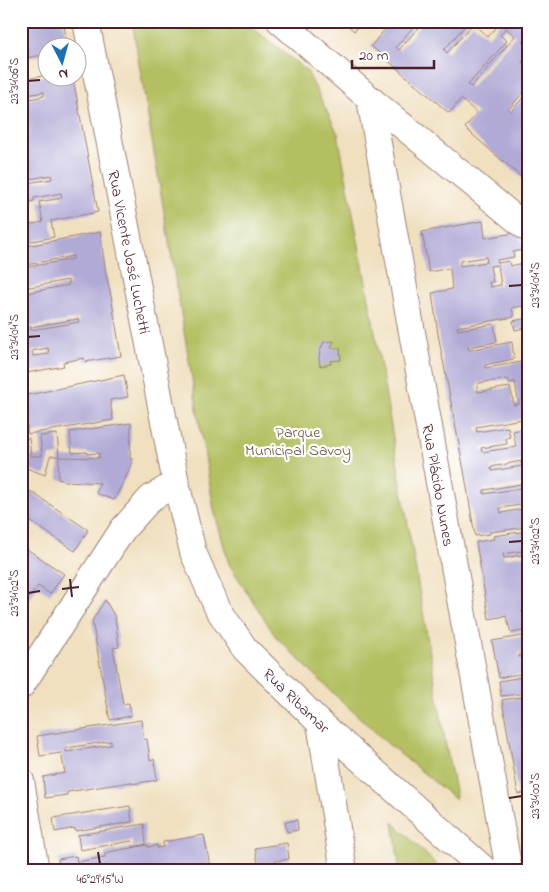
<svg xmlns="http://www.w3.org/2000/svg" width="549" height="892" viewBox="0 0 549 892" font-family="'Indie Flower',sans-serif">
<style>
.green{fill:#b3bf60;stroke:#7e6f46}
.building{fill:#b1aad6;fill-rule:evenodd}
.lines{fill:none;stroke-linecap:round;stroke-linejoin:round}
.minor-casing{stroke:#9d8076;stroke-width:28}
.minor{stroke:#fff;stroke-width:26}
.ticks{fill:none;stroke:#4a1f2b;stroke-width:2}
.labels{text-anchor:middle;stroke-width:4.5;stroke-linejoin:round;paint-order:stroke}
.street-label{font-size:16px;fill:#4a1f2b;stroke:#fff}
.park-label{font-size:16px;fill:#6f573e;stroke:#fff}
.neatline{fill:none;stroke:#4a1f2b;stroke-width:2}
.ticks-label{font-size:12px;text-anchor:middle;fill:#4a1f2b}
</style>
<rect width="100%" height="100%" fill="#fff"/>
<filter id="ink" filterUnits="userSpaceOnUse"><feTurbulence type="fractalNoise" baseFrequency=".02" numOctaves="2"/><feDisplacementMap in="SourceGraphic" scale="10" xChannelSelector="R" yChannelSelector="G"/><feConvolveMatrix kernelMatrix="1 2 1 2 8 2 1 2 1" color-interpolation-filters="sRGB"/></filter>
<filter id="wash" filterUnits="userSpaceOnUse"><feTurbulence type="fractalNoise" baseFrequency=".0096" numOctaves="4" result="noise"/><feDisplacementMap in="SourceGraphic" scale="20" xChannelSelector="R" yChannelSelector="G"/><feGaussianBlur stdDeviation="1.12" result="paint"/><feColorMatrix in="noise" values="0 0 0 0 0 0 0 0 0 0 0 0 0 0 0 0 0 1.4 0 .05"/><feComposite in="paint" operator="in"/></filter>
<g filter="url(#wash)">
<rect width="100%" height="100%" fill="#f0e0c0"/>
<g class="green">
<polygon points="132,21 244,21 307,71 338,134 370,304 446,746 456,796 455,799 387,743 332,692 276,637 229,564 214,510"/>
<polygon points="393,822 443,871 400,871"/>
</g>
<g id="blocks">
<g class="building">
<polygon points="21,21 63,21 68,48 48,48 48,54 21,59"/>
<polygon points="343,21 363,21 354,31"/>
<path d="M392,21H413L411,23L414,26L396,47L399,50L424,21H469L444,50L447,53L473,24L488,37L502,21H515L522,27L528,21V36L522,42L528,47V55L522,62L528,66V87L508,110L510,112L528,92V117L522,124L528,128V183L465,128L477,113L461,99L449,113L371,46ZM506,28L515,36L471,87L468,85L507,41L500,35Z"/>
<polygon points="48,75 48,78 73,78 98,212 51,221 54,237 21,243 21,226 43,222 39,202 62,198 61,193 34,198 34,201 27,202 27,200 21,201 21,184 52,179 51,175 25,180 22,163 27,162 26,156 21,157 21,101 44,96 44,92 21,96 21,80"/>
<path d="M483,221L485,238L514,233L528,246V249L513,252L514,257L497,260L498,263L509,261L510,266L528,262V305L512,308L514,317L457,327L458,330L494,324L497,342L468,347L469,350L512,342L514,359L485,365V368L528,361V418L476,427L477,432L508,427L510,437L506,438L507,444L481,448L482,452L516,447L513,431L528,428V463L521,464V461L491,467L492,471L528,465V483L484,490V494L528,487V504L500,508L501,513L528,508V527L490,532V534L475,536L465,476L438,334L432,293L452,289L450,268L429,272L422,232ZM486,257L487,262L460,266V261ZM498,265L501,285L490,287L489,282H493L490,266ZM508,379L509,383L515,382L519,404L514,405L510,387L478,392L477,386L479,383Z"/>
<path d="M100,232L106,274L111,296L121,356L85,362L84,358L63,362L64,366L21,374V294L69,285L68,280L25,288L22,268L73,259V256L21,266V247ZM78,319L79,322L68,324L31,330L30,327ZM48,348L49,354L33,356L32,351Z"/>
<polygon points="528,318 528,340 527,340 525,328 515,330 513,321"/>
<polygon points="334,341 331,348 340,348 341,360 330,361 331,364 320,366 319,359 320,351 324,342"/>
<polygon points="124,375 128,397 110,400 113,420 28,434 23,396"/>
<polygon points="131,423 130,459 133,459 127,475 114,500 96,493 100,483 65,481 58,479 59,457 99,458 99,453 87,454 87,452 72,453 70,432"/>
<polygon points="57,434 59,456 50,456 45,475 21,466 25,460 21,461 21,439 29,438 31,456 42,456 40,436"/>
<polygon points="30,491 88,530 75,551 21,515 21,504"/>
<polygon points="528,531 528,550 503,554 504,558 528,554 528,610 522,611 522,613 528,613 528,630 511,633 506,616 489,619 476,542 494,539 493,536"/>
<polygon points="21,545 64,574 50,594 38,586 23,606 21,605"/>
<polygon points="105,600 115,617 119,647 113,648 123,704 129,703 131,716 110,720 92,621"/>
<polygon points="528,635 528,653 519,654 519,657 528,655 528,672 499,678 492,641"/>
<polygon points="528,676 528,693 501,696 499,681"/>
<polygon points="528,696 528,792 518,794 502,700"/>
<path d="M141,720L144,740L147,739L150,760L154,759L157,780L132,784L131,782L67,792V795L45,798L43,777L65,773L61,753L40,756L37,736ZM111,741V745L66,752V748Z"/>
<polygon points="130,806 132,822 75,831 75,828 55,832 53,818"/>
<polygon points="297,820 298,830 287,832 285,822"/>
<polygon points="528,823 528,843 527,843 523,824"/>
<polygon points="144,824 146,844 133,847 132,841 80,850 78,835"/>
<polygon points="204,835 211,871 60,871 58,859 76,856 77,862 105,857 105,854 108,852 148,845 148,847 157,845 157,848 163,847 163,842"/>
<polygon points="287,843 289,859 258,864 255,848"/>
</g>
</g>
</g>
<g filter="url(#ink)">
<use href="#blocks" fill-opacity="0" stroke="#9d8076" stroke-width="1"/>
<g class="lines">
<g class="minor-casing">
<g id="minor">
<polyline points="86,21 176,483 193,552 218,609 245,649 320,723 486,871"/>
<polyline points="280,21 370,99 528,229"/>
<polyline points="370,99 509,871"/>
<polyline points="21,686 123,529 151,498 176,483"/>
<polyline points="320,723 344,871"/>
<polyline points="21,781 36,871"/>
</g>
</g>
<use href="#minor" class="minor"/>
</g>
</g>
<path class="ticks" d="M28,81L40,80M509,286L522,285M28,337L40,336M509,542L522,541M70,579L72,597M62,589L79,587M28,593L40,591M509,798L522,796M98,852L100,864"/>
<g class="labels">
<g class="street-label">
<text transform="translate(130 252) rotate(79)" y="6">Rua Vicente José Luchetti</text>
<text transform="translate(439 485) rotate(80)" y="6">Rua Plácido Nunes</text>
<text transform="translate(297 700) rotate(44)" y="6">Rua Ribamar</text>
</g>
<g class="park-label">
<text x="298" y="437">Parque<tspan x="298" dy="18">Municipal Savoy</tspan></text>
</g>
</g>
<rect width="549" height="892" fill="none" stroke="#fff" stroke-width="55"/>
<g transform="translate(62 62) rotate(174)"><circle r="24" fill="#ffffff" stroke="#b7a5aa"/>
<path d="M0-4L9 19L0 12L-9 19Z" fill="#1f6fb2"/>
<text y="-8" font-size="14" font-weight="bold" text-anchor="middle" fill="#4a1f2b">N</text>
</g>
<path d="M352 60v8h82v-8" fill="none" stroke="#4a1f2b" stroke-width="2.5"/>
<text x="359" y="60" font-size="15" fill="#4a1f2b" stroke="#ffffff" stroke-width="4" paint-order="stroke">20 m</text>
<rect x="28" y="28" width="494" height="836" class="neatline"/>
<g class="ticks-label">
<text transform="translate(14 81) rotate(-90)" y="4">23°34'06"S</text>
<text transform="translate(535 285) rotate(-90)" y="4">23°34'04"S</text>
<text transform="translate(14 337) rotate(-90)" y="4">23°34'04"S</text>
<text transform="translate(535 541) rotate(-90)" y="4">23°34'02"S</text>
<text transform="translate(14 593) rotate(-90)" y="4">23°34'02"S</text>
<text transform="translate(535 796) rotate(-90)" y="4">23°34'00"S</text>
<text x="100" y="883">46°29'15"W</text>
</g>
</svg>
